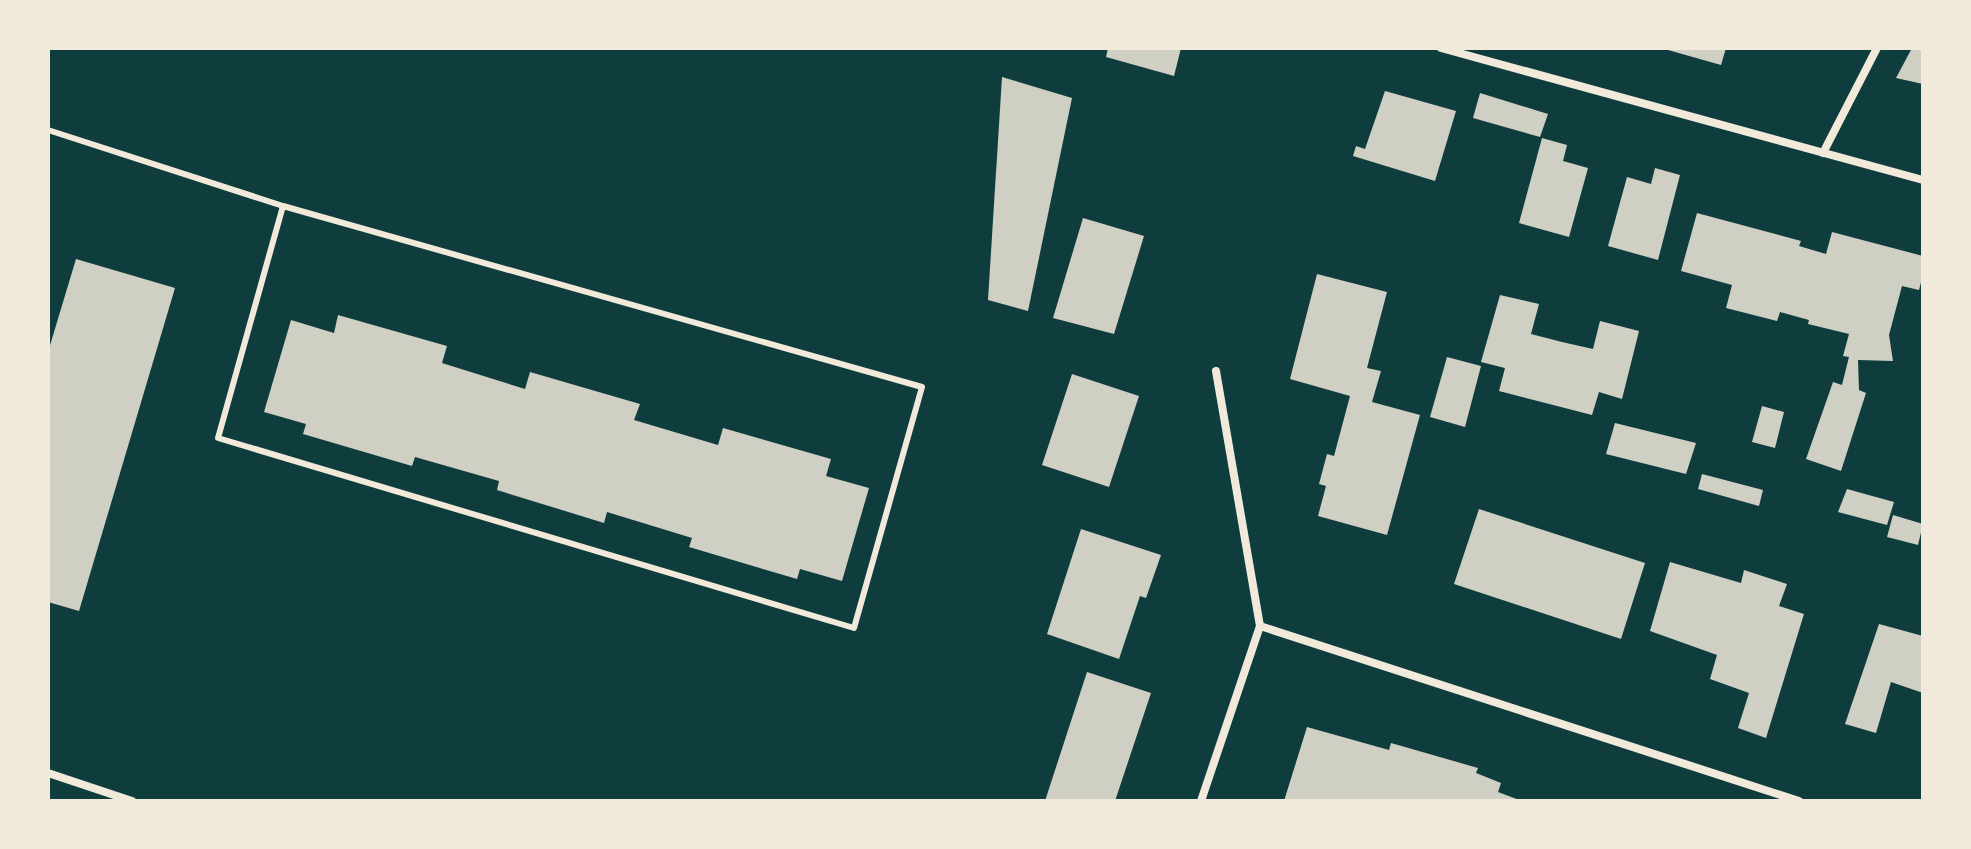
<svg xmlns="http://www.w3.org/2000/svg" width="1971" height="849" viewBox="0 0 1971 849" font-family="'PT Sans',sans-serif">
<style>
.building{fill:#cfcfc3}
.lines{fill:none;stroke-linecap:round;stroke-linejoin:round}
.service{stroke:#f1e9da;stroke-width:6}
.minor{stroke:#f1e9da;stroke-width:8}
</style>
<rect width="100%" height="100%" fill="#0f3d3e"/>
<g class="building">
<polygon points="1108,48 1181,48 1174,76 1106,57"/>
<polygon points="1661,48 1726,48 1721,65"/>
<polygon points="1912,48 1923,48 1923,84 1896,78"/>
<polygon points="1002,77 1072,98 1028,311 988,300"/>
<polygon points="1385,91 1456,111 1435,181 1353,156 1356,146 1365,149"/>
<polygon points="1480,93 1548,114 1540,137 1473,118"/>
<polygon points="1542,138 1567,145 1563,161 1588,168 1569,237 1519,223"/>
<polygon points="1655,168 1680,175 1658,260 1608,246 1627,177 1651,184"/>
<polygon points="1697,213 1801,241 1799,246 1826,254 1832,232 1923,256 1923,275 1919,290 1902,286 1889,335 1893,361 1858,360 1859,390 1866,393 1841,471 1806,459 1833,382 1842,385 1849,357 1843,356 1849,334 1808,324 1809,320 1780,312 1777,321 1726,308 1732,285 1681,271"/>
<polygon points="1083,218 1144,236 1114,334 1053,318"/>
<polygon points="76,259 175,288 79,611 48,602 48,352"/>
<polygon points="1317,274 1387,292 1367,368 1381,371 1372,402 1420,415 1387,535 1318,516 1326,486 1319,484 1327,454 1334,456 1350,396 1290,379"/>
<polygon points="1500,295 1539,304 1531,334 1562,342 1593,349 1600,321 1639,331 1622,399 1599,392 1592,415 1499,391 1505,368 1481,362"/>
<polygon points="338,315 447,346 442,363 525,389 530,372 640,404 634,420 718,445 723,428 831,459 826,476 869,488 842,581 800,569 797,579 689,547 692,538 607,512 604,523 497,490 499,481 415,457 412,466 303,434 306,424 264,412 291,320 334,333"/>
<polygon points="1447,357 1481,366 1465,427 1430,417"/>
<polygon points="1072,374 1139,396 1109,487 1042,465"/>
<polygon points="1762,406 1784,412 1775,448 1752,442"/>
<polygon points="1615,423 1696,443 1686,474 1606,454"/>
<polygon points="1702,474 1763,490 1759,506 1698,489"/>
<polygon points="1847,489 1894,502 1887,525 1838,512"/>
<polygon points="1479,509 1645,563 1621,639 1454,584"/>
<polygon points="1893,515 1923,524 1918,545 1887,537"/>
<polygon points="1081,529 1161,555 1146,598 1140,596 1119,659 1047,634"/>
<polygon points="1670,562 1741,583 1744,570 1787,584 1779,606 1804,614 1766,738 1738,728 1749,693 1710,679 1717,655 1650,631"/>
<polygon points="1879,624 1923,636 1923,693 1891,682 1876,733 1845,724"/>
<polygon points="1087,672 1151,693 1115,801 1045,801"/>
<polygon points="1307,727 1389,750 1391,743 1478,768 1476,773 1501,783 1498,792 1522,801 1284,801"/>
</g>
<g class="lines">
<polyline class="service" points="48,130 283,206 922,387 854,628 218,438 283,206"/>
<g class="minor">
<polyline points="1441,48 1923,180"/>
<polyline points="1823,153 1877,48"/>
<polyline points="1260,626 1799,801"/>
<polyline points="48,773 132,801"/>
<polyline points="1201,801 1260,626 1216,371"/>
</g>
</g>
<rect width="1971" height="849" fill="none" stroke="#f1e9da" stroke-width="100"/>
</svg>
